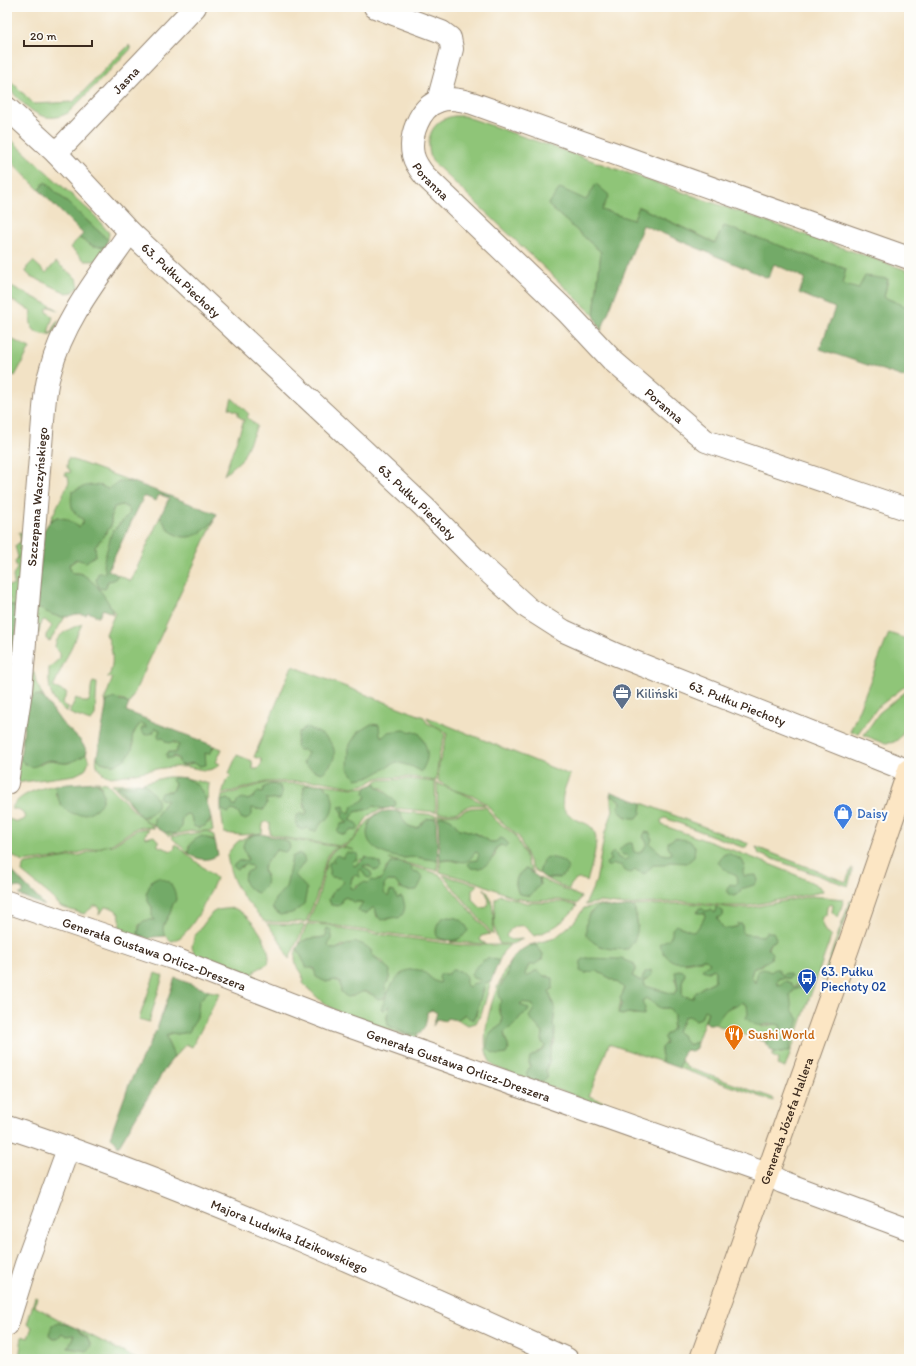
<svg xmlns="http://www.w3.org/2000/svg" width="916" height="1366" viewBox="0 0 916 1366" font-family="Itim,sans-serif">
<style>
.green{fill:#8fc578;stroke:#65784b}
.forest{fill:#73aa68;stroke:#576a43}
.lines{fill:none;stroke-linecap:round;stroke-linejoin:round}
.street-casing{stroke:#968672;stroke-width:24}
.secondary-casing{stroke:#968672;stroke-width:24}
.street{stroke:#fff;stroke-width:22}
.secondary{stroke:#fce6c4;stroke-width:22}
.labels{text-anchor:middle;stroke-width:4;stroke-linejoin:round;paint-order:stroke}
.street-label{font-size:13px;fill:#3b2a1e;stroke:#fdfcf7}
.service-label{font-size:13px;fill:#4e5e75;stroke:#fdfcf7;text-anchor:start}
.shop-label{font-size:13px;fill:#366cbe;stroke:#fdfcf7;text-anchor:start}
.transit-label{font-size:13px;fill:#164399;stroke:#fdfcf7;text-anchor:start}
.food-label{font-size:13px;fill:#c56008;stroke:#fdfcf7;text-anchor:start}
</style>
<rect width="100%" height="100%" fill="#fdfcf7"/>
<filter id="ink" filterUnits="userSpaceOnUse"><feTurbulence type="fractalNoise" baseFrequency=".025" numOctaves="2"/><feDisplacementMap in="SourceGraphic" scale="8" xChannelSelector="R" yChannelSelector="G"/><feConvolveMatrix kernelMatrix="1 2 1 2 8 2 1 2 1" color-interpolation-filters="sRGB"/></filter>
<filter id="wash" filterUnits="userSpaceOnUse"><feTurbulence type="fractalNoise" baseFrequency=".012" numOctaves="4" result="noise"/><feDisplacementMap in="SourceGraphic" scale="16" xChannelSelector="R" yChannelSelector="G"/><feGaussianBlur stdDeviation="0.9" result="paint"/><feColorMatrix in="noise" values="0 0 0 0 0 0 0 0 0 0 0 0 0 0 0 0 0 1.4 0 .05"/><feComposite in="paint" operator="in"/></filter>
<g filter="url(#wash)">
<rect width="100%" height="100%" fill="#f2e2c5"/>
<g class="green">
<path d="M129,45L131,49L68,113C41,127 25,105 7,87V77L34,104L73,102Z"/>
<path d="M454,116H464L909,271V308L884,297L888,280L858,289L842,284L846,269L723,227L716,243L639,207L633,220L601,210L586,200L548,205L601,252L594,315L432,161C424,140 431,120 454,116Z"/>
<polygon points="8,137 95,216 109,233 108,240 45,182 39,190 7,157"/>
<polygon points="79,238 93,246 105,247 96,261 85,261 70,247"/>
<polygon points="33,261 46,273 56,262 77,279 79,287 73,292 67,293 30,276 26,272 27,267"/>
<path d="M7,284L57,309L58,311L51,307L47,308V312L53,317L48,333H52L56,322L59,320L53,334C35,337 27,327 32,311L7,298Z"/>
<polygon points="7,337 30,348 15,376 7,373"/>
<polygon points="232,398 249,414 247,417 257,426 242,459 224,475 244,420 238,416 238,412 229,408"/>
<polygon points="68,458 133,482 119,482 108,490 100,485 83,523 79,528 67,519 57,517 50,521 69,482 68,476 65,475 66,473 71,472 67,467"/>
<path d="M122,505L128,508L130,513L112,532L105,573V589L108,581L114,580L118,575L131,581L160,517L170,531L200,532L214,521L129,704L121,699L107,701V709L105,699L112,680V677L108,678C115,665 113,647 106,634L115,613L90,580L80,573H72L69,565L95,547L111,526V517L114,507Z"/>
<polygon points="19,532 23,533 19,608 8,604 7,606 7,603 11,599 7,597 7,586 14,585 13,576 17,568 15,562 18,557 15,546 21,541"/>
<polygon points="36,607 56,616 65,617 50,641 46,639 46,635 52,626 45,620 41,621 39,633 34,635"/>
<path d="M82,624L53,687L67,693L62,704L69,708L67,711L69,713L76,698L83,702H88C93,696 89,688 93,682L97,683L95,716L91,721C86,720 81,717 76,716C51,706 48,692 49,668L60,658V653L55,648C55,634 71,628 82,624Z"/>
<polygon points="889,633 909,640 909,683 878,707 858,733 850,732"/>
<polygon points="15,644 12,679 7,676 7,647"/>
<polygon points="292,666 424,717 427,723 441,730 445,735 439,755 436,781 410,777 377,778 368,784 353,787 320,781 266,782 222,794 226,781 231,776 229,773 237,755 252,761 253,769 258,769 262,763 261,759 254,757"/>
<polygon points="31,672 34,672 36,682 44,698 41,695 27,702"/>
<path d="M909,689C909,703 909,744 888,743C880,743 871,738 864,735L879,713Z"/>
<path d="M427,717L570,775C562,794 555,812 579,821C585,823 591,825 594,831C600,842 590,870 587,882C580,875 571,881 569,890L545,878L551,879L542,864L539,873L532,868L519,837L496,817L487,805L476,797L454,790L438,781L439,764L447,734C442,726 429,727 427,717Z"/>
<path d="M141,723L145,725L146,728L141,730L155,728L160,729L163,738L179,745L175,753L169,752L166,754L167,758C176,756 178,758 184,766L193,763L200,766L205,759V753L212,751L214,746L222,749L216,762L220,764C210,774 201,769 188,767C163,765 137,774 111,777C102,775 94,767 97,757L101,762L108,764L134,745L132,737L136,729Z"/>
<path d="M86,754L89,761L85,770L75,775L16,783L20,759L40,765C56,755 54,764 68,763C73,762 82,757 86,754Z"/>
<polygon points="167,777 174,777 172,780 175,783 172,791 167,791 164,798 167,800 166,803 163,805 153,823 154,826 141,817 147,817 145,784 142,783"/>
<polygon points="182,777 209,784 207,803 201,790"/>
<polygon points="410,779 435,782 436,812 392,808 395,805 395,801 389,797 384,789 373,784 377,780"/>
<path d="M96,782L107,783L132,809L154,828L142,827L136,828L112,844L64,857L22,862L7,852V829L9,819L17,822L25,819L23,812L18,809H11C20,793 38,789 55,785L56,797L102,787Z"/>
<polygon points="138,783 134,786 118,786 137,812 112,784"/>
<path d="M266,783L310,784L304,787V804L307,813L298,821L297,827L302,830L327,787L321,784L353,788L366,787L364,793L367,796L350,813H347L344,808L342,810V815L348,823H343L348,831L352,830L353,822L350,820L355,812L369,809L374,806L385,809C380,810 374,812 370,815C359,825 359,842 340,846L286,838L270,834V823L266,821L263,824L262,833L241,835L224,833L221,809L224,811L232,810L238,812L252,808L264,810V792H258L254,797L233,806L227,799L221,801L222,796Z"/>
<path d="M437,783C453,791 470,795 485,805H471L455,813H438Z"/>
<path d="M610,795L615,796L621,803L618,807L620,812L626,817L641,813L642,803L749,844L746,847H742L665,818L661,820L662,825C684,833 816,878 823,890L822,892L747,906H727L685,901L624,905L600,902L585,905L596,881L605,832L607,829L613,810Z"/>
<path d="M486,807L494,819L515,835L525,854L528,865L534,873L526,869C515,874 514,884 519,894L540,885L539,878L581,897L577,904L560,900L532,901L515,898L479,883L440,872V861L451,860L458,862L477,852L480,854L477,860L471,861L483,867L495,856L496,848L501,845L495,842H490C483,836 468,830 459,829C453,822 448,814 438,818V815L457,814L470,808Z"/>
<path d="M395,811L436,815V818L427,819L417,828C406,827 404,823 401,814Z"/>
<path d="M378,813L371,819L404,858L413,857L438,860V871L389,859L398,862L391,863L386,868C385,883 368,883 356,885L354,889L350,888C349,879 355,875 361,869L363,871L364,865L378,870L361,859L355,866L343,858L335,862L344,882L334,891L329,899L331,905L346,897L353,902H364L370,911L372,907L375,908L377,917L386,920L392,917L397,898L390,891L388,897L384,893V885L388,881H396L400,889L412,871L411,866L439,874L490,934L481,936L480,940L486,944L450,942L458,940L444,917C437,922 435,928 437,937L447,941L346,928L329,924L308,922L318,898L327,860L332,852L340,847L354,850L343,847C360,840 363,821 378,813Z"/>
<polygon points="188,814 191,816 192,821 209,823 211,818 213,831 191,831 168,836 164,832 169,833 182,827 181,821 184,815"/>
<path d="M141,829H149L145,835L146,838L154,836L158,841V846L172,851L175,848V844L216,878C211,893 187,943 170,941C158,929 163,927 169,915C172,910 171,905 176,900L149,903L152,907L153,916L156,920L139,925L138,934L142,937L118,931C123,919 120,907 105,907L99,915L100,909L98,906H94L84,914L61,907L51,896L22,872L23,866L26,864L81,855L105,846L113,845L136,830Z"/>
<polygon points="208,831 213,834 215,841 210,838 189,845 188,853 171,837"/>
<path d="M257,834H261L253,835L243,846L248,860L244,862L241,868L245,864L251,865L254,868L245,874L267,876L263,870C264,862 272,857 276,850L285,852L289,843L279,838L339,847L331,851L326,859L316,898L306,922H265C244,898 232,888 227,855C236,841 240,838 257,834Z"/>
<polygon points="756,847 846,882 851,869 853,869 848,886 759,854"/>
<path d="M443,875L478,885L472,890V899L481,908L487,907L489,900L484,888C495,899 494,919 493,935Z"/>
<path d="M500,895L527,903L563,902L577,906C563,923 554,929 534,936L525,926C515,925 511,927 506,936L510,940L523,939L512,944H500C492,932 495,914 495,899Z"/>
<path d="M811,896L844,899L838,918L832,912L833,905L830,904L827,907L826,915L823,917C821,926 824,931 831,937L785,1068L777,1065L779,1059L772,1056L773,1052L782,1053L787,1034L791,1030L790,994L805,982L798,978L801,980C796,990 785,988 776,983L779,978H790C770,970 773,970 755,983L751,976L753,969L763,965L770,943L775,941L763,936L743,934L742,924L737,927L724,929L718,923L715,913H704L705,916C703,922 699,928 694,932L688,931L682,927L670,940L685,963L706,959L710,963L704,967L708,972L713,969L715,971V981L701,988L693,998L682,996V982L685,974L675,978L678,990L674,994L645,986L644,981L649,978L644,977L641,981L632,976L636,968L633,963L585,973L596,971C605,975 618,982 624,988L618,1013L622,1015L628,1013L636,1015L642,1005V1001L646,998L660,1008H669L674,1013C676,1024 669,1040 661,1048L662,1062L609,1044L589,1096L609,1104L607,1107L539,1083L546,1071L547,1064L549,1063V1055L555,1042L553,1026L555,1010L549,991V976H544L535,971L527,977L525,975C526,965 534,963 542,959L543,954L536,945H530L555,938L575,921L584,908L600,905L590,913L638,927L634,906L688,903L735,908H749Z"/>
<polygon points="850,901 852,901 824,980 822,979"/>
<path d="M233,908C250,913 274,947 268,964L256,970L253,974L260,981L195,956L192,947L194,937L212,913L217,910Z"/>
<polygon points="267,924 305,925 289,959 279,939"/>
<path d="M307,924L329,925L346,930L460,945H510L503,952L499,961L490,958L480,983L472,984L469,987L466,985L441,981L440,983L435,982L426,974L390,1004L387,1017L388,1025L406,1034H418L417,1039C389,1029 350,1021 325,1004C317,998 310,990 303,983L304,979L302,977L303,975C295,968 293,957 297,948C303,962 316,971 326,982L334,980L340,982L342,986L352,997C359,990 364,991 373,995L385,987L389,979L383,962L372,955L343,945L336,949H331L328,946L327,935L324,937L307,939L299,944Z"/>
<path d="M511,960L508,968V974L501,983L503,1001L498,1010C503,1017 505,1025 495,1028L509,1050L504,1032C513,1023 521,1021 522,1007L520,1005L523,1002L533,1005L534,1009L530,1017L543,1033L542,1042L545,1046L543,1050L537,1052L530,1066L529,1080L495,1067C471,1049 497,980 511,960Z"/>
<polygon points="155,973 163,976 149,1022 139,1019"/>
<polygon points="491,981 482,1012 476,1023 468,1025 457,1020 465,1014 476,1016 479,997 483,993 485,982"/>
<path d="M209,991L220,993L192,1047L186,1044L174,1057C172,1049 167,1044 166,1036L171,1033L178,1034L197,1017L199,1001Z"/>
<polygon points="741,1002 747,1005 749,1014 762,1027 776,1024 780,1025 781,1029 779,1033 773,1035 766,1042 714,1024 725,1010"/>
<polygon points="704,1010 708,1011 697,1042 688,1045 682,1035 677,1032 677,1029 681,1026 684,1017"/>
<polygon points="681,1060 686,1067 773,1098 773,1101 679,1068"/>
<polygon points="35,1297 37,1298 34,1306 69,1325 58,1323 50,1331 49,1335 53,1338 62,1332 74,1335 68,1348 88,1337 80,1333 78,1329 136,1359 19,1359 22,1336 28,1338 32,1327 27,1324"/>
</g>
<g class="forest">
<polygon points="45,182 108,240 105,247 93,246 79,238 83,234 39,190"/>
<polygon points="596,184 609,195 602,210 633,220 639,207 715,243 724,226 846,269 842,284 858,289 865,276 888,279 884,297 909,308 909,379 820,349 835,308 799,293 805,278 774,264 768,278 643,225 601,331 594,315 601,252 548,205 560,188 586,200"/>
<path d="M119,482H133L217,514C209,531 188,545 172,532C167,529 164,522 160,517L169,498L161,495L158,496L156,501L144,496L108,570L118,575L114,580L108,581L105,589L99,588L96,580L98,573H105V569L103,564L112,532L130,513L128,508L122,505L114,507L111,517V526L95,547L96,555L86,562L76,559L69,565L72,573C75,573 79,573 82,574C94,580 110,601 113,614L103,609L99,617L88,612L86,615C76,612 73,616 64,617C54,617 45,611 36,607L44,530L50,521L57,517L67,519L79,527L83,523V519C71,513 70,504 72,492C85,485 95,482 108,489Z"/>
<polygon points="8,604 19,608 15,644 7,647"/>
<polygon points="7,676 12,679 10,705 7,705"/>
<path d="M36,695L44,698L62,723L80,740L87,751L86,754C81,758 69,764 63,763C58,762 56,760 51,760C37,761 35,775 20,759L27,702Z"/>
<path d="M115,698L129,704L126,711L214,746L209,754L205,753L206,765L200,766L193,763L180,765L178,758L174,756L171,758H167L166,754L169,752L175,753L179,745L175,742L167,743L163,738L159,739L158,735L160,730L155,728L153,733L145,735L141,730L143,727L146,728L145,725L141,723L136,729L132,737C136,751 127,759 115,765L101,762L97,757L107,701Z"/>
<path d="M371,724L379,725L380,735L383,737L388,732L403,730L419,733C428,748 431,756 421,772L413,767L396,762L372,776L356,779L348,768L349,746L358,732Z"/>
<path d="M305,727C329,734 348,753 322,773L313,770L303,763L308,753L303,750H299L296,747L298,734Z"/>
<path d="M174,777C200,777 206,796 211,818L205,826L198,828L193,826L191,816L188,814L184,815L181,821L182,827L175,834L164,832L154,826V819L167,800L160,799L159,797L161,793L172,791L175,784L172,780Z"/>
<path d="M96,782C124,807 60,839 55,785Z"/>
<path d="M138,783L145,784C149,789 155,795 157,800C160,810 149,816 141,817L123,791L116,787L118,786H134Z"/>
<path d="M376,783L377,787C385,790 388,796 395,801L396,805C389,810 381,809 374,806L369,809L355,812L350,820L357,823L358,828L356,831L352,830L344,835L337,832L341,824L348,823L342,817L343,812L339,807L344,806L345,811L350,813C350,802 362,805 367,796L364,793L366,787Z"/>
<polygon points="272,784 280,786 282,794 280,800 266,799 267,804 263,810 252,808 252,815 246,820 241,818 238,812 232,810 228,813 221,809 221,801 227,799 232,802 233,806 236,805 237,801 243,798 248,800 254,797 258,791 263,792 264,787"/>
<path d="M310,784C316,784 322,783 326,787C337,796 335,818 322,822L316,831H311L307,828L302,830L297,827L296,816L302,813L305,816L307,813L303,794L304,787Z"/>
<path d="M611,792L642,803L641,813L637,818C628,819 621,816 618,807L621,803L620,800L610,795Z"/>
<path d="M387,811H395L401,814C404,823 406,827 417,828L427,819L436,818L438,860C430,860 423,858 416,857C412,857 408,858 403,858C389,857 362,848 368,828C371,817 376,813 387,811Z"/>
<path d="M443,816L451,819L459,829C468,830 483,836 490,842H495L501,838L505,840L509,845L506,847L501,845L496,848C494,860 484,871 471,868L468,864L471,861L477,860L479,855L477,852L474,853C468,866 461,861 451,860C448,859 444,860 440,861L438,818Z"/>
<path d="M645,832L650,833L652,839L650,844L662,854L670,855L671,852L668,848V842L675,838L691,841L695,847L694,857L687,863L669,862L665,865H653L645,874L635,870L631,873L626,872L621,865L617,866L613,864L610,866H607L606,863L610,860V855L613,852L617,855L618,858L625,860L628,858L627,855H623L619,851C622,845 626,843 632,843L634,852L639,853L644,849L647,843L643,837Z"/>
<path d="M261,834L279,838L289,843L290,848L285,852L276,850C272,857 264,862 263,870C269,879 268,888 257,893C249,889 242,884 245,874L253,868L251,866L245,864L237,869L233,866L238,861L248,860L243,846L245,840L253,835Z"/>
<path d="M202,836L215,841L218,855C207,862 198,860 188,853C189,843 193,840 202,836Z"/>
<path d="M347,852L358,854L357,859L352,862L353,865L355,866L366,857L380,863L381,867L378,870H374L370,866L364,865L363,867L371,872L372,877L369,878L366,877L361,869L359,871L360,877L355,875L352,877L350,888L354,889L363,882L369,883L372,880C385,884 384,869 391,863L398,862L411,866L412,871L418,872L423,878L417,890C406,891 402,891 395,881H388L384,885V893L388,897L390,891L395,892L397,898L402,897C406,905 406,912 399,918C385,915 380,929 375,908H372L366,914L361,913L358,910L363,902H353L346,897L342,899L341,903L337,906L331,905L329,899L334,891L344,882L340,878L331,877L328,866L330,862H335L332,859L337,855L343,858Z"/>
<polygon points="299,853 303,856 305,861 295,875 307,889 304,905 292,913 280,915 272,908 275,899 286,887 292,857"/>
<path d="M728,853L742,860L745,866L743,871L744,876L756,875L758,880L754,885L741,889L740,893L734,896L729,895L727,889L730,884L735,885L738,882L737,876C732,875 721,867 718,862L723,855Z"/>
<path d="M548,857C558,859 567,859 568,871L559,878H545L539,873L543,860Z"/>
<polygon points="7,866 45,906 19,895 23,892 23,889 19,887 13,888 7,886"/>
<path d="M526,869L539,878L540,885L530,896L519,894C514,884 515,874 526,869Z"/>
<path d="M158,877C171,881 175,887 176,900C171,905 172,910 169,915C164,924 161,926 165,936L153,937L149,939L138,934C140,921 143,919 155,920L152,916V907L149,903L146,894L152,880Z"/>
<path d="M600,905L616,908L634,906C638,926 641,933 628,949C610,950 598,949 586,935C586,919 586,915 600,905Z"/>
<path d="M716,907L723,912L722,916L717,918L724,929L737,927L738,924H742L743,934L763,936L766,932H773L776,938L775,941L770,943L767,948L772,953L771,959L753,969L751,976L755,983L758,971L764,969L771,972L775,969H778L782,975L786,973L791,975L790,978H779L776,983L779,985L786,981L791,983L794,988L798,986L801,981L798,978L801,974L805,975V982L801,988L794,990L790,994L792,1010L799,1019L796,1029L791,1030L787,1033L791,1040L790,1050L782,1053L773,1052L765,1043L773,1035L779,1033L781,1029L780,1025C766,1020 761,1033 746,1018L748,1014L747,1005L742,1002L738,1006C724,1005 723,1017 714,1024H708L705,1021L708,1012L704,1010L701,1018L696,1020L689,1016L684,1017L677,1032L682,1035L688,1045L697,1042L696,1048L692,1051L686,1050L683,1053L679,1068L662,1062L661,1048L666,1043L664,1038L665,1035L669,1033L673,1028L672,1024C676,1016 674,1014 669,1008H660L646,998L642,1001L645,1008L644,1015L628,1013L622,1015L618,1013L622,1003L620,998L623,993L624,988C618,982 605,975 596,971L585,973L580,971L581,961L585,958L621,959L633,963L636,968L632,976L641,981L645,972L651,970L652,975L644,981L645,986L674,994L678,989L675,972L678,970L684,971L685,974L682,982V996L693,998C695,989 707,986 715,981V971L713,969L708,972L702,970L704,967L710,963L706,959C683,960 672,972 659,944C667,939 673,940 672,929L676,925L694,932C699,928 703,921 705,916L704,913H697L699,908H702L705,911L711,910L715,913Z"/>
<path d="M444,917C456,917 464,918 468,930C460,943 449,942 437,937C435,928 437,922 444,917Z"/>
<path d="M327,928L331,930L332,936L328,946L331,949C348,950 351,933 371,950L372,955L390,970L389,979L385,987L387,993L384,998L378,999C361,984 361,996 347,997L341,992L340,982L334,980L326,982L316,977L314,968H307L297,948C305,933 318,942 327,935L326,931Z"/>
<path d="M530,945H536L543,954L542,959L534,965H529L526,971L525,975L527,977L535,971H538L544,976L553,978V989L549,991L555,1010L553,1026L555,1028C556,1041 549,1051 549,1064L547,1065L546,1071L548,1076C542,1084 538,1082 529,1080L526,1074L530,1066L529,1063L530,1057L543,1050L545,1046L542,1042L543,1033L529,1017L534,1009L533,1005L523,1002L520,1004L529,1009L528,1012L522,1015L513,1026L504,1032C504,1041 512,1045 506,1054C497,1056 493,1055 487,1047L488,1039L491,1032L502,1023C503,1016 498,1011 499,1004L502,1001C494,990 504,983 508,974C507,959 518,951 530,945Z"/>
<path d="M490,958L499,961L491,981L485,983L474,1020L469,1018L465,1014L457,1020L447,1018L446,1021L437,1019L433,1026L437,1013L432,1010L427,1012C427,1043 407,1036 388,1025L387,1017L390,1005L384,1010L381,1009C388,993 396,965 419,970C427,972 431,981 440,983L441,981L439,979L440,974H448L452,970L460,971L466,976V985L469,987L472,984L481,982L480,980L473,978L471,974C476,966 481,960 490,958Z"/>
<path d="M175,978L209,991L199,1001L197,1017L189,1032L178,1034L171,1033L166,1036C167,1044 172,1049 174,1057L166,1067L118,1147L116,1142L110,1137L130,1082L157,1029Z"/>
<polygon points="58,1323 69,1325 78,1329 80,1333 87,1337 91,1346 87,1351 68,1348 74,1335 66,1336 62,1333 58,1338 53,1338 49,1335 52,1325"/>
</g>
</g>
<g filter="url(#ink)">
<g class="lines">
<g class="street-casing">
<g id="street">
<polyline points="375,7 442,32 450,38 452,49 438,101"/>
<path id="s1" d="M7,108L56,153L130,232L424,507L483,567L528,608L564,631L617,655L909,771"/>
<path id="s2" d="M56,153L195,7"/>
<path id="s3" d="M909,258L472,103C461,100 450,97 439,101C419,107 409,137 413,155C415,163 420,170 425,176L567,312L613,361L706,441L909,510"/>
<path id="s4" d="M7,783L21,691L44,408C45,396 46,384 50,372C63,320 100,275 130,232"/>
<path id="s5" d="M7,902L175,959L337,1022L767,1174L782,1182L909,1229"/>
<path id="s6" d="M7,1127C199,1190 383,1276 567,1359"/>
<polyline points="7,1325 26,1264 68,1149"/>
</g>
</g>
<g class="secondary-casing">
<g id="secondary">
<path id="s7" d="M701,1359L848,948L909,770"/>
</g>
</g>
<use href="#street" class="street"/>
<use href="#secondary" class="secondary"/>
</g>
</g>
<defs>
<g id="office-pin" transform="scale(1)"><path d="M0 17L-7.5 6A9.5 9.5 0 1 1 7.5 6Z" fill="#5c6f8a" stroke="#fdfcf7"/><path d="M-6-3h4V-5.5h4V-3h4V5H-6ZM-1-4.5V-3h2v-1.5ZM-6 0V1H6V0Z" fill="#fff"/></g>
<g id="shop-pin" transform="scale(1)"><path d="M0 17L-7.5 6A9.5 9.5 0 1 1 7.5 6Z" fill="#3f7fe0" stroke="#fdfcf7"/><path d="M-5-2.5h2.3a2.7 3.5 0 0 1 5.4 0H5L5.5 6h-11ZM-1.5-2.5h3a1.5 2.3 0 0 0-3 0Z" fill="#fff"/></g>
<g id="bus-pin" transform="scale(1)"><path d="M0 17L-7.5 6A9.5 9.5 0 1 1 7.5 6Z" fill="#1a4fb4" stroke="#fdfcf7"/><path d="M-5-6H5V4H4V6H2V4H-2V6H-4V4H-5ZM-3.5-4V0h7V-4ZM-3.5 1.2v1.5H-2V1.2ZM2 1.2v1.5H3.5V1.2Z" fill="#fff"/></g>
<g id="restaurant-pin" transform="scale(1)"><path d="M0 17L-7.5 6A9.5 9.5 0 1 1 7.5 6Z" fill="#e8710a" stroke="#fdfcf7"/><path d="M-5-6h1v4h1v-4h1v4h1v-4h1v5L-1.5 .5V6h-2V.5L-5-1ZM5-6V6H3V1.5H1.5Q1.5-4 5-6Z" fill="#fff"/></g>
</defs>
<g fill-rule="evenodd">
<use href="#office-pin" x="622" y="693"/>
<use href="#shop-pin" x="843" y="813"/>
<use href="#bus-pin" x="807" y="978"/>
<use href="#restaurant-pin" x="734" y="1034"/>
</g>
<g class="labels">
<g class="street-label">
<text dy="5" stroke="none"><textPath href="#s2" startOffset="101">Jasna</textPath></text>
<text dy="5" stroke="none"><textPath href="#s3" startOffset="594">Poranna</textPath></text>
<text dy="5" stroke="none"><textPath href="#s1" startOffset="245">63. Pułku Piechoty</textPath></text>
<text dy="5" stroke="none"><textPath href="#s3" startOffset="918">Poranna</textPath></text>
<text dy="5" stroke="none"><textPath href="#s4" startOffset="288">Szczepana Waczyńskiego</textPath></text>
<text dy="5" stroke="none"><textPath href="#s1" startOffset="569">63. Pułku Piechoty</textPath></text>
<text dy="5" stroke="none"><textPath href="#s1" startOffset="953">63. Pułku Piechoty</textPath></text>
<text dy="5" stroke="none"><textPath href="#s5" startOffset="156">Generała Gustawa Orlicz-Dreszera</textPath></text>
<text dy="5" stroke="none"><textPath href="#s5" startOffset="480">Generała Gustawa Orlicz-Dreszera</textPath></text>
<text dy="5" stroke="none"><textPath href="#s7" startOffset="253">Generała Józefa Hallera</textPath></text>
<text dy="5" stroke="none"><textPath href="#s6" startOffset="303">Majora Ludwika Idzikowskiego</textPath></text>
</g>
<g class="service-label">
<text x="636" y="698">Kiliński</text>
</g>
<g class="shop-label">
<text x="857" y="818">Daisy</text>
</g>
<g class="transit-label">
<text x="821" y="976">63. Pułku<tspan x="821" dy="15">Piechoty 02</tspan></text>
</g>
<g class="food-label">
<text x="748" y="1039">Sushi World</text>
</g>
</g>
<rect width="916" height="1366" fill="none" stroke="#fdfcf7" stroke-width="24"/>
<path d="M24 40v6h68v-6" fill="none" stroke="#3b2a1e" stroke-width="2"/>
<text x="30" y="40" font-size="12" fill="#3b2a1e" stroke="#fdfcf7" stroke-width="3" paint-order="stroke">20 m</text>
</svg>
